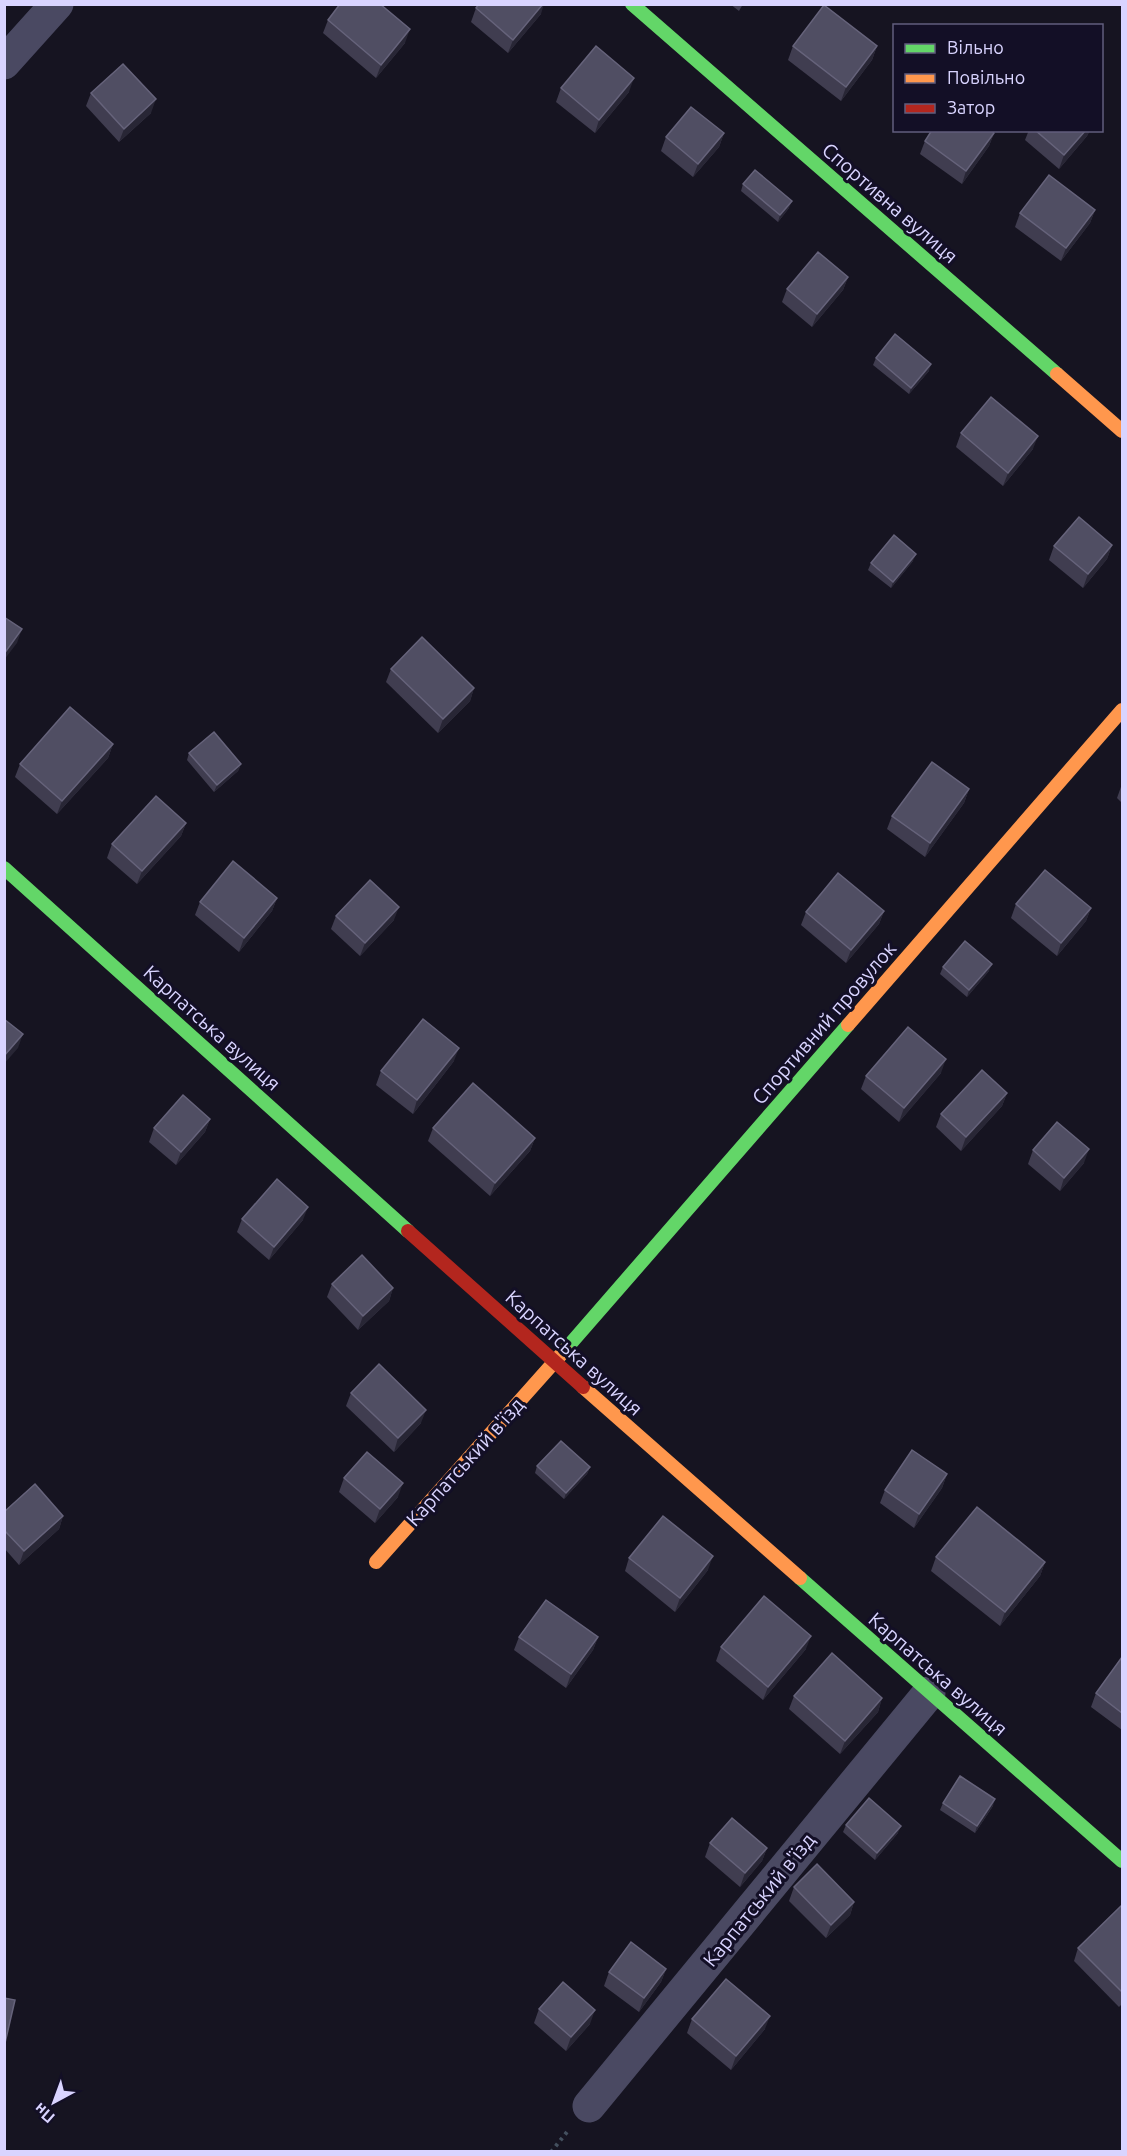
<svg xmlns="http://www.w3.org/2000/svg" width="1127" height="2156" viewBox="0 0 1127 2156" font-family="Ubuntu,sans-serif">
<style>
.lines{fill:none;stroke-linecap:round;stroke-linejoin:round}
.path{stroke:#44505f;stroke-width:4;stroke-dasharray:3 4.5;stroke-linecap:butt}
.street{stroke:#4a4962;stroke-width:33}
.fast{stroke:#63d668;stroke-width:14}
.slow{stroke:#ff974d;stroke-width:14}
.jam{stroke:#b3261e;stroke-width:14}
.wall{fill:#403d50}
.shaded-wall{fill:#282635}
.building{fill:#504e63;stroke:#66637b;stroke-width:1.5}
.labels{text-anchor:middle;stroke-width:6;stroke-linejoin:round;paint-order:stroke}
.street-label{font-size:20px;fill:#d9d4ff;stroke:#130f26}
</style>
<rect width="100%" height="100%" fill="#161421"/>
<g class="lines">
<polyline class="path" points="551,2152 567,2132"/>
<g class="street">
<polyline points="4,63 57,4"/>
<polyline points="589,2106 929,1693"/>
</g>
<g class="fast">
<polyline points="632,4 1057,374"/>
<polyline points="4,868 408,1231"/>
<polyline points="565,1350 848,1025"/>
<polyline points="800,1578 1122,1861"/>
</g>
<g class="slow">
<polyline points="1057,374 1122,431"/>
<polyline points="848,1025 1122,710"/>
<polyline points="583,1387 800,1578"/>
<polyline points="376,1562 565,1350"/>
</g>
<polyline class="jam" points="408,1231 583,1387"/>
</g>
<g class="wall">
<polygon points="730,4 743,4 739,11"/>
<polygon points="476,8 541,14 508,53 471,22"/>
<polygon points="328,20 405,43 376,78 323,33"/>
<polygon points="793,46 877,46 872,60 841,101 788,60"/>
<polygon points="561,88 629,92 595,133 556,102"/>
<polygon points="91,93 151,113 119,142 86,106"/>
<polygon points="1029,130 1090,130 1087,136 1059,169 1025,140"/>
<polygon points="724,133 719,147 693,177 661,151 666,137"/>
<polygon points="994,133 989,146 962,184 920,154 925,141"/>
<polygon points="743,184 789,208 778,222 741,191"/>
<polygon points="1095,210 1090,223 1061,261 1015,227 1020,213"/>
<polygon points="848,277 843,290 812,327 782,302 787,289"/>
<polygon points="876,358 929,371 909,394 873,365"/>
<polygon points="961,433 1033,449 1003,486 956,447"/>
<polygon points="1112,545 1107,559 1083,588 1049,560 1054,546"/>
<polygon points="913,561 891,588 868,570 871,563"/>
<polygon points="391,669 474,688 470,701 438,733 386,682"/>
<polygon points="113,744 108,758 57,814 15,777 20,764"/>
<polygon points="189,753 241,764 238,771 214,792 187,760"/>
<polygon points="1122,784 1122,803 1117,798"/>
<polygon points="969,789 964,803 925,857 887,829 892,816"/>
<polygon points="186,823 181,836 137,884 107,858 112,844"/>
<polygon points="277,898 272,911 239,952 195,915 200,902"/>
<polygon points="1016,904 1091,908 1086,921 1057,956 1011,918"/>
<polygon points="884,911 879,924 846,963 801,925 806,912"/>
<polygon points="336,916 394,920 360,956 331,929"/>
<polygon points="943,967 989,971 967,997 940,974"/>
<polygon points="454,1061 413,1114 376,1085 381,1071"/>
<polygon points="941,1073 899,1122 861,1089 866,1076"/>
<polygon points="1007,1093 1002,1106 961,1151 936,1127 941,1114"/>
<polygon points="210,1119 205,1132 176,1165 149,1142 154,1128"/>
<polygon points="433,1128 535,1138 530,1151 490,1196 428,1141"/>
<polygon points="1033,1150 1084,1163 1060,1191 1028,1164"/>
<polygon points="242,1219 303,1220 269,1260 237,1232"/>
<polygon points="332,1284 393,1288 389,1301 358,1330 327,1297"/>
<polygon points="351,1393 421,1423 394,1452 346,1406"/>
<polygon points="537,1466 590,1467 587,1474 564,1499 535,1473"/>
<polygon points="947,1474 942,1488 914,1528 880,1503 885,1490"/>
<polygon points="344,1478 398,1497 375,1523 339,1492"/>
<polygon points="4,1512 63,1516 59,1529 19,1565 4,1548"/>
<polygon points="936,1557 1045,1562 1040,1576 1000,1626 931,1571"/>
<polygon points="629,1558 708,1570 675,1612 625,1571"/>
<polygon points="519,1637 598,1637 593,1650 566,1688 514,1650"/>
<polygon points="721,1647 806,1649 763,1700 716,1661"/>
<polygon points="1122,1657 1122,1730 1091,1707 1096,1693"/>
<polygon points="794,1696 882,1698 878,1712 840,1754 789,1709"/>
<polygon points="943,1803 993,1806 975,1833 940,1810"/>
<polygon points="846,1825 898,1833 875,1860 843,1832"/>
<polygon points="710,1843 767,1848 762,1861 740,1887 705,1857"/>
<polygon points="794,1887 854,1902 850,1915 826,1938 789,1901"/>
<polygon points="1122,1905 1122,2004 1119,2007 1074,1961 1078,1948"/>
<polygon points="666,1969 661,1982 639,2012 604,1986 609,1972"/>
<polygon points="539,2009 590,2024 566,2051 534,2023"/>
<polygon points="692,2019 765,2029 731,2070 687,2033"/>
</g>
<g class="shaded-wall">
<polygon points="543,4 544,4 541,14 508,53 513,40"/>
<polygon points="410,29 405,43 376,78 381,65"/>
<polygon points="877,46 872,60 841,101 846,87"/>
<polygon points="634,78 629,92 595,133 599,120"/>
<polygon points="156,99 151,113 119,142 124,129"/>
<polygon points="1086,130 1090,130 1087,136 1059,169 1064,155"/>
<polygon points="724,133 719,147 693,177 698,164"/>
<polygon points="994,133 989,146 962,184 966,171"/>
<polygon points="792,201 789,208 778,222 780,215"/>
<polygon points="1095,210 1090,223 1061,261 1066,248"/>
<polygon points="848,277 843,290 812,327 817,314"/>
<polygon points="931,364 929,371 909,394 911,388"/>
<polygon points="1038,436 1033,449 1003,486 1008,473"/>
<polygon points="1112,545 1107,559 1083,588 1088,574"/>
<polygon points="916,554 913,561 891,588 893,582"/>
<polygon points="22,629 17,643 4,660 4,654"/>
<polygon points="474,688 470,701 438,733 443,719"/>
<polygon points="113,744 108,758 57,814 62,801"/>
<polygon points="241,764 238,771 214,792 217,785"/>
<polygon points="969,789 964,803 925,857 930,843"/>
<polygon points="186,823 181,836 137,884 142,871"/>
<polygon points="277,898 272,911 239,952 244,938"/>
<polygon points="399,907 394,920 360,956 365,943"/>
<polygon points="1091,908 1086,921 1057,956 1061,943"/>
<polygon points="884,911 879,924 846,963 851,950"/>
<polygon points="992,964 989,971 967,997 969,990"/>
<polygon points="23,1034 18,1048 4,1064 4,1056"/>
<polygon points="459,1048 454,1061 413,1114 417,1100"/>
<polygon points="946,1059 941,1073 899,1122 904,1108"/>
<polygon points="1007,1093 1002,1106 961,1151 966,1137"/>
<polygon points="210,1119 205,1132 176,1165 181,1152"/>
<polygon points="535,1138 530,1151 490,1196 495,1183"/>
<polygon points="1089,1149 1084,1163 1060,1191 1064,1178"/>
<polygon points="308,1207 303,1220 269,1260 274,1247"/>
<polygon points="393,1288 389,1301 358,1330 363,1316"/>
<polygon points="426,1410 421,1423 394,1452 398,1438"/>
<polygon points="590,1467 587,1474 564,1499 566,1493"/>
<polygon points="947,1474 942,1488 914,1528 919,1514"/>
<polygon points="403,1483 398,1497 375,1523 380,1509"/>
<polygon points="63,1516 59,1529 19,1565 24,1551"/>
<polygon points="713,1556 708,1570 675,1612 680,1598"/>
<polygon points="1045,1562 1040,1576 1000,1626 1005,1612"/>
<polygon points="811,1636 806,1649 763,1700 768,1687"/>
<polygon points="598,1637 593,1650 566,1688 571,1674"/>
<polygon points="882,1698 878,1712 840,1754 845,1741"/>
<polygon points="995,1799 993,1806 975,1833 977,1826"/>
<polygon points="901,1826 898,1833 875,1860 877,1853"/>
<polygon points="767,1848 762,1861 740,1887 745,1873"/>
<polygon points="854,1902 850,1915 826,1938 831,1925"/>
<polygon points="666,1969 661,1982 639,2012 644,1998"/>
<polygon points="595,2010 590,2024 566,2051 571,2037"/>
<polygon points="770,2016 765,2029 731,2070 736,2056"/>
</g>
<g class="building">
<polygon points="340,4 380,4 410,29 381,65 328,20"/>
<polygon points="479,4 543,4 513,40 476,8"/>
<polygon points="824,5 877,46 846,87 793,46"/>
<polygon points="596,46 634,78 599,120 561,88"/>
<polygon points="123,64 156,99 124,129 91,93"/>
<polygon points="691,107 724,133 698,164 666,137"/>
<polygon points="932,130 991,130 994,133 966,171 925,141"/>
<polygon points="1035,130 1086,130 1064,155"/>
<polygon points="755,170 792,201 780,215 743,184"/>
<polygon points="1049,175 1095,210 1066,248 1020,213"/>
<polygon points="818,252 848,277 817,314 787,289"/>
<polygon points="895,334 931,364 911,388 876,358"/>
<polygon points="991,397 1038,436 1008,473 961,433"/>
<polygon points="1079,517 1112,545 1088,574 1054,546"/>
<polygon points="894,535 916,554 893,582 871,563"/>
<polygon points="4,617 22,629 4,654"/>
<polygon points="422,637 474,688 443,719 391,669"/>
<polygon points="70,707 113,744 62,801 20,764"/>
<polygon points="214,732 241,764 217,785 189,753"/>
<polygon points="932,762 969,789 930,843 892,816"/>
<polygon points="156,796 186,823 142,871 112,844"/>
<polygon points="233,861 277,898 244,938 200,902"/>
<polygon points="1045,870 1091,908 1061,943 1016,904"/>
<polygon points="838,873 884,911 851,950 806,912"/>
<polygon points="370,880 399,907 365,943 336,916"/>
<polygon points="965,941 992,964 969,990 943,967"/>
<polygon points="4,1019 23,1034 4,1056"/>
<polygon points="423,1019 459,1048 417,1100 381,1071"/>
<polygon points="908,1027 946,1059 904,1108 866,1076"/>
<polygon points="982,1070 1007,1093 966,1137 941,1114"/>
<polygon points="473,1083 535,1138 495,1183 433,1128"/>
<polygon points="183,1095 210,1119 181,1152 154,1128"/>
<polygon points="1057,1122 1089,1149 1064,1178 1033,1150"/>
<polygon points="277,1179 308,1207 274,1247 242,1219"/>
<polygon points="362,1255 393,1288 363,1316 332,1284"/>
<polygon points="379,1364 426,1410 398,1438 351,1393"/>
<polygon points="561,1441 590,1467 566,1493 537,1466"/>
<polygon points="912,1450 947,1474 919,1514 885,1490"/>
<polygon points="367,1452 403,1483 380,1509 344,1478"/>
<polygon points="35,1484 63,1516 24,1551 4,1530 4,1512"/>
<polygon points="977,1507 1045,1562 1005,1612 936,1557"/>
<polygon points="663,1516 713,1556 680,1598 629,1558"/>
<polygon points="764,1596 811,1636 768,1687 721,1647"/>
<polygon points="546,1600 598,1637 571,1674 519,1637"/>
<polygon points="832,1653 882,1698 845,1741 794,1696"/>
<polygon points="1122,1657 1122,1713 1096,1693"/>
<polygon points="960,1776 995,1799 977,1826 943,1803"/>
<polygon points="869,1798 901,1826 877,1853 846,1825"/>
<polygon points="732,1818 767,1848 745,1873 710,1843"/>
<polygon points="817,1864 854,1902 831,1925 794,1887"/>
<polygon points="1122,1905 1122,1992 1078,1948"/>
<polygon points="631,1942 666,1969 644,1998 609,1972"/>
<polygon points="726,1979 770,2016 736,2056 692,2019"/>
<polygon points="563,1982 595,2010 571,2037 539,2009"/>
<polygon points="4,1998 15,2000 5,2043 4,2043"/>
</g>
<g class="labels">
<g class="street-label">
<text transform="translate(890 203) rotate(41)" y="7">Спортивна вулиця</text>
<text transform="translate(824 1023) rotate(-49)" y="7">Спортивний провулок</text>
<text transform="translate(212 1028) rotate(42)" y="7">Карпатська вулиця</text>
<text transform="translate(574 1353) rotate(42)" y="7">Карпатська вулиця</text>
<text transform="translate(465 1462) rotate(-48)" y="7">Карпатський в'їзд</text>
<text transform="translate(938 1674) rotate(41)" y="7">Карпатська вулиця</text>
<text transform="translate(759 1900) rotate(-51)" y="7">Карпатський в'їзд</text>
</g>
</g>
<rect width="1127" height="2156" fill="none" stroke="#d9d4ff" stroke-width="12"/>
<rect x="893" y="24" width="210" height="108" fill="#130f26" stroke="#625e7d" stroke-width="1.5"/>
<rect x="905" y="44" width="30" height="9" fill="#63d668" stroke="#625e7d" stroke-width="1.5"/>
<text x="947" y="54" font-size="18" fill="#d9d4ff">Вільно</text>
<rect x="905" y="74" width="30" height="9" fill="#ff974d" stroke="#625e7d" stroke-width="1.5"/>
<text x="947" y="84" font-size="18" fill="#d9d4ff">Повільно</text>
<rect x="905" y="104" width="30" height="9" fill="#b3261e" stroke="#625e7d" stroke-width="1.5"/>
<text x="947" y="114" font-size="18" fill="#d9d4ff">Затор</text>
<g transform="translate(54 2102) rotate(221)" stroke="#130f26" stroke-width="4.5" paint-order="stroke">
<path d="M0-4.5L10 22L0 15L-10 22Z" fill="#d9d4ff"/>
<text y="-9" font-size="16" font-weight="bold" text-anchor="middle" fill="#d9d4ff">Пн</text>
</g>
</svg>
